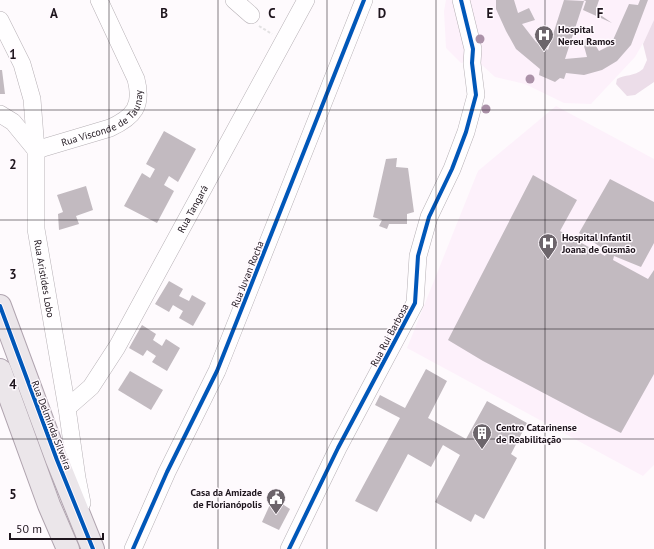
<svg xmlns="http://www.w3.org/2000/svg" width="654" height="549" viewBox="0 0 654 549" font-family="'PT Sans',sans-serif">
<style>
.built{fill:#fdf1fb}
.green{fill:#ecdde9}
.building{fill:#c2bac0}
.lines{fill:none;stroke-linecap:round;stroke-linejoin:round}
.minor-casing{stroke:#b6b0b5;stroke-width:18}
.major-casing{stroke:#b0a4af;stroke-width:24}
.path{stroke:#e3e2e3;stroke-width:2;stroke-dasharray:3 2;stroke-linecap:butt}
.minor{stroke:#fffeff;stroke-width:17}
.major{stroke:#ebe6ea;stroke-width:22}
.cycleway-casing{stroke:#fff9fe;stroke-width:6}
.cycleway{stroke:#0057b8;stroke-width:4}
.tree{fill:#ab91a8}
.grid{fill:none;stroke:#1e151d;stroke-width:1;stroke-opacity:0.55}
.labels{text-anchor:middle;stroke-width:3;stroke-linejoin:round;paint-order:stroke}
.poi-label{font-size:10px;font-weight:bold;fill:#1e151d;stroke:#fff9fe;text-anchor:start}
.street-label{font-size:10px;fill:#1e151d;stroke:#fff9fe}
.grid-label{font-size:13px;text-anchor:middle;font-weight:bold;fill:#1e151d;stroke:#fff9fe;stroke-width:3;stroke-linejoin:round;paint-order:stroke}
</style>
<rect width="100%" height="100%" fill="#fefafd"/>
<g class="built">
<polygon points="446,0 654,0 654,24 635,57 591,104 564,103 525,84 495,77 482,65 461,63 446,48 444,11"/>
<polygon points="556,106 654,159 654,465 643,476 407,348 478,171"/>
</g>
<path class="green" d="M654,20V82L635,95L627,96L616,84L617,79C625,74 634,77 643,69L647,60L643,44Z"/>
<g class="building">
<polygon points="496,0 514,0 518,13 529,8 535,20 522,24 536,42 548,50 564,0 584,1 565,59 587,57 584,46 585,39 591,38 599,51 607,47 613,40 629,4 638,5 640,0 648,0 631,45 617,61 602,70 584,75 566,73 564,79 560,78 555,82 539,75 540,69 516,49 506,31 496,9"/>
<polygon points="583,0 599,0 596,9 599,14 612,23 583,10 586,1"/>
<polygon points="0,70 2,70 5,94 0,94"/>
<polygon points="164,131 196,149 178,182 169,176 164,185 174,191 157,223 124,206 142,173 150,178 155,169 146,164"/>
<polygon points="397,158 396,167 408,168 414,212 407,214 407,224 389,224 387,229 379,226 382,220 373,217 386,159"/>
<polygon points="533,175 577,200 560,231 605,256 607,251 579,233 610,179 654,202 654,243 641,267 614,256 613,260 648,279 654,270 654,374 621,433 589,417 483,361 448,340"/>
<polygon points="86,186 93,210 76,216 79,224 59,230 58,214 63,212 57,195"/>
<polygon points="169,281 183,289 179,296 189,301 192,295 206,303 193,326 179,318 183,311 173,305 169,312 155,304"/>
<polygon points="142,325 156,334 153,340 162,346 166,339 180,348 167,371 152,362 156,356 147,350 143,356 129,348"/>
<polygon points="426,369 447,381 428,418 466,439 487,401 527,423 511,454 517,458 484,519 475,514 471,522 435,502 460,455 443,445 431,467 408,454 377,512 355,501 400,418 375,405 380,395 405,408"/>
<polygon points="130,371 163,390 151,410 118,390"/>
<polygon points="273,498 290,509 279,530 262,522"/>
</g>
<g class="lines">
<g class="minor-casing">
<g id="minor">
<polyline points="234,0 251,15"/>
<path id="s1" d="M0,20L22,64L32,99L36,150V229L67,408L77,478L82,503"/>
<path id="s2" d="M0,114L13,122L36,150L110,128C134,117 143,106 136,79L99,0"/>
<path id="s3" d="M67,408L91,387L117,347L306,0"/>
<polyline points="133,549 167,472 217,371 364,0"/>
<polyline points="289,549 338,448 415,303 418,256 429,217 452,169 466,132 476,95 472,63 473,49 461,0"/>
</g>
</g>
<g class="major-casing">
<g id="major">
<polyline points="0,306 57,460 93,549"/>
<polyline points="0,370 49,505 68,549"/>
</g>
</g>
<polyline class="path" points="259,26 272,34"/>
<use href="#minor" class="minor"/>
<use href="#major" class="major"/>
<g class="cycleway-casing">
<g id="cycleway">
<polyline points="0,306 57,460 93,549"/>
<polyline points="133,549 167,472 217,371 364,0"/>
<polyline points="289,549 338,448 415,303 418,256 429,217 452,169 466,132 476,95 472,63 473,49 461,0"/>
</g>
</g>
<use href="#cycleway" class="cycleway"/>
</g>
<g class="tree">
<circle cx="480" cy="39" r="4.5"/>
<circle cx="530" cy="79" r="4.5"/>
<circle cx="486" cy="109" r="4.5"/>
</g>
<path class="grid" d="M109,0V549M218,0V549M327,0V549M436,0V549M545,0V549M0,110H654M0,220H654M0,329H654M0,439H654"/>
<defs>
<g id="hospital-pin" transform="scale(1)"><path d="M0 17L-7.5 6A9.5 9.5 0 1 1 7.5 6Z" fill="#6c656b" stroke="#fff9fe"/><path d="M-5-5h3v3.5h4V-5h3V5h-3V1.5h-4V5h-3Z" fill="#fff"/></g>
<g id="building-pin" transform="scale(1)"><path d="M0 17L-7.5 6A9.5 9.5 0 1 1 7.5 6Z" fill="#6c656b" stroke="#fff9fe"/><path d="M-4-6H4V6H1V3H-1V6H-4ZM-2.5-4.3h1.7v1.8h-1.7ZM.8-4.3h1.7v1.8H.8ZM-2.5-1h1.7V.8h-1.7ZM.8-1h1.7V.8H.8Z" fill="#fff"/></g>
<g id="civic-pin" transform="scale(1)"><path d="M0 17L-7.5 6A9.5 9.5 0 1 1 7.5 6Z" fill="#6c656b" stroke="#fff9fe"/><path d="M-.6-6.5H3V-4.5H.6V-3L4-1V1h2V6H-6V1h2V-1L-.6-3ZM-1.2 2.5V6h2.4V2.5Z" fill="#fff"/></g>
</defs>
<g fill-rule="evenodd">
<use href="#hospital-pin" x="544" y="35"/>
<use href="#hospital-pin" x="548" y="243"/>
<use href="#building-pin" x="482" y="433"/>
<use href="#civic-pin" x="276" y="498"/>
</g>
<g class="labels">
<g class="poi-label">
<text x="558" y="33">Hospital<tspan x="558" dy="12">Nereu Ramos</tspan></text>
<text x="562" y="241">Hospital Infantil<tspan x="562" dy="12">Joana de Gusmão</tspan></text>
<text x="496" y="431">Centro Catarinense<tspan x="496" dy="12">de Reabilitação</tspan></text>
<text x="262" y="496" text-anchor="end">Casa da Amizade<tspan x="262" dy="12">de Florianópolis</tspan></text>
</g>
<g class="street-label">
<text dy="4" stroke="none"><textPath href="#s2" startOffset="129">Rua Visconde de Taunay</textPath></text>
<text dy="4" stroke="none"><textPath href="#s3" startOffset="237">Rua Tangará</textPath></text>
<text transform="translate(247 274) rotate(-68)" y="4">Rua Juvan Rocha</text>
<text dy="4" stroke="none"><textPath href="#s1" startOffset="266">Rua Aristides Lobo</textPath></text>
<text transform="translate(389 335) rotate(-62)" y="4">Rua Rui Barbosa</text>
<text transform="translate(52 425) rotate(69)" y="4">Rua Delminda Silveira</text>
</g>
</g>
<g class="grid-label">
<text x="54" y="18">A</text>
<text x="164" y="18">B</text>
<text x="272" y="18">C</text>
<text x="382" y="18">D</text>
<text x="490" y="18">E</text>
<text x="600" y="18">F</text>
<text x="13" y="59">1</text>
<text x="13" y="169">2</text>
<text x="13" y="279">3</text>
<text x="13" y="389">4</text>
<text x="13" y="499">5</text>
</g>
<path d="M10 533v6h93v-6" fill="none" stroke="#1e151d" stroke-width="2"/>
<text x="16" y="533" font-size="12" fill="#1e151d" stroke="#fff9fe" stroke-width="3" paint-order="stroke">50 m</text>
</svg>
